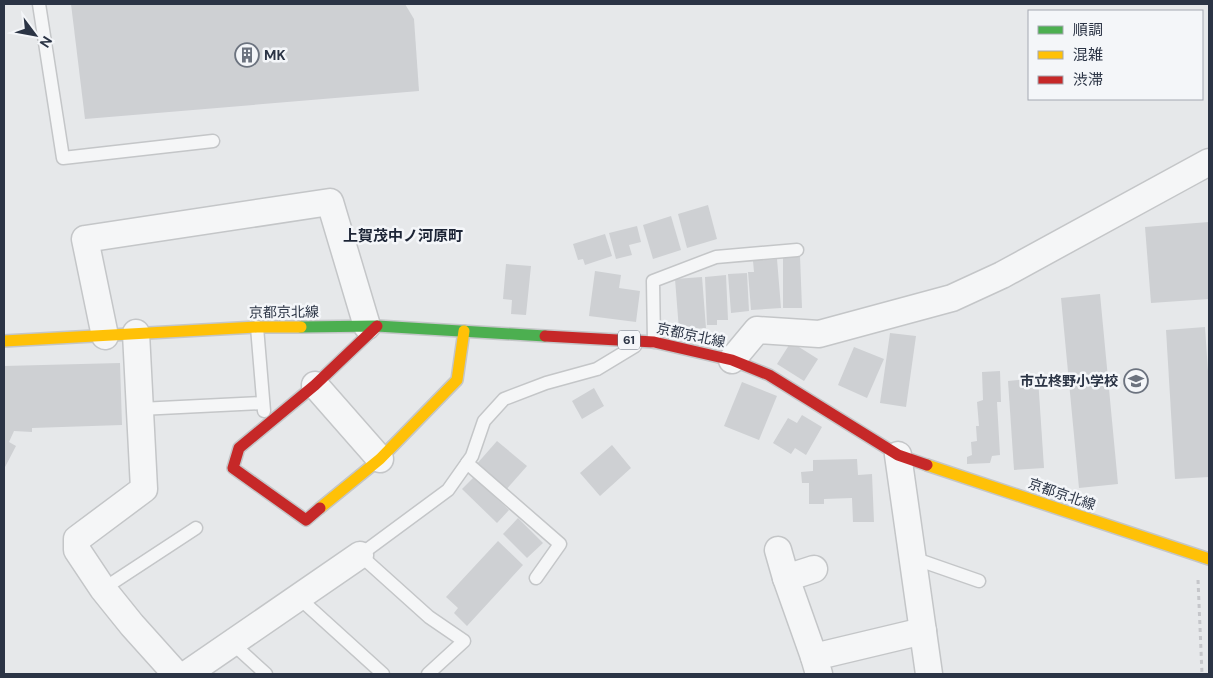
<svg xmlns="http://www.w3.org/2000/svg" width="1213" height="678" viewBox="0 0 1213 678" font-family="'DM Sans','Noto Sans JP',sans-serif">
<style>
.building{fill:#ced0d3}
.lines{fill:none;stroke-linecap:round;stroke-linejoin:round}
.lane-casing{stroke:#c4c6c8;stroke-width:15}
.street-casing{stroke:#c4c6c8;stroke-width:29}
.fast-casing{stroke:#c4c6c8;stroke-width:14}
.slow-casing{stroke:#c4c6c8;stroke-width:14}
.jam-casing{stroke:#c4c6c8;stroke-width:14}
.path{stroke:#c5c6ca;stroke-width:3;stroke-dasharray:4 4;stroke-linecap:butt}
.lane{stroke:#f5f6f7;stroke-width:12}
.street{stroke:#f5f6f7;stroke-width:26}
.fast{stroke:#4caf50;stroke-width:11}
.slow{stroke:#ffc107;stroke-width:11}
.jam{stroke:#c62828;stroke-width:11}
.labels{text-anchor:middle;stroke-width:5;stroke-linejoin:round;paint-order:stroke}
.shield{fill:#f4f6f9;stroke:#676e7b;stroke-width:1}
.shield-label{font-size:12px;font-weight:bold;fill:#2b3445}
.poi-label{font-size:14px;font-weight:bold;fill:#2b3445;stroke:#f4f6f9;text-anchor:start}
.street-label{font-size:14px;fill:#2b3445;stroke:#f4f6f9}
.neighbourhood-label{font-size:15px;font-weight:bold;fill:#1d2536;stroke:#f4f6f9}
</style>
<rect width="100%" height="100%" fill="#e6e8ea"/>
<g class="building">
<polygon points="71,4 405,4 414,19 419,91 85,119"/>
<polygon points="708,205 717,239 687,248 678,214"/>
<polygon points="671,216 681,250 653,259 643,225"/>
<polygon points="1209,222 1209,299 1151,303 1145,227"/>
<polygon points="637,226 641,242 629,245 632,255 616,259 609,233"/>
<polygon points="605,234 612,256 585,265 583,259 578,260 573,244"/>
<polygon points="783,256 800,256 802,308 783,308"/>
<polygon points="777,259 781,308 751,310 748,272 754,272 753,261"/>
<polygon points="506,264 531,266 526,315 511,314 512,300 503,299"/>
<polygon points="595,271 621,275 619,288 640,291 636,322 589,316"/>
<polygon points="747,273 749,311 731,313 728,274"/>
<polygon points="726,275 728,320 717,320 717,325 707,325 705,277"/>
<polygon points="702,277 706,328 679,330 675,279"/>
<polygon points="1100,294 1118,484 1079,488 1061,298"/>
<polygon points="1205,327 1209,386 1209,477 1175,479 1166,330"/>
<polygon points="890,333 916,336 906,407 880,403"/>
<polygon points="791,342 818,359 804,381 777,364"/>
<polygon points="854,347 884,359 867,398 838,385"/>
<polygon points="120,363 122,425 32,428 32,432 14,431 9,442 16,446 4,469 4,366"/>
<polygon points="1000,371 1001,402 997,402 1000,455 992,456 990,463 967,464 967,457 972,455 971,442 977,441 976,426 979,426 977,402 983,400 982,372"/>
<polygon points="1038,378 1044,468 1014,470 1008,381"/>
<polygon points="742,382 777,396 759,440 724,426"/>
<polygon points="594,388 604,406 582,419 572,401"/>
<polygon points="802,415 822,427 806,455 795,448 791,454 773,443 788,418 797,423"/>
<polygon points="497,441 527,466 505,491 475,466"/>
<polygon points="612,445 631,468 600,496 580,473"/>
<polygon points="857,459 858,475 872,474 874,522 853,522 852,498 824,499 824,504 809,504 809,483 802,483 801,472 813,471 813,460"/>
<polygon points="474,477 509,510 497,523 462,489"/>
<polygon points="518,518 543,543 527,558 503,534"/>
<polygon points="498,541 523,565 467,626 454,613 458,608 446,597"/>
</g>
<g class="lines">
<g class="lane-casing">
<g id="lane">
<polyline points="39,4 63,158 213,141"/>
<polyline points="257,327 264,411"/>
<polyline points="654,342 653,281 716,257 797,250"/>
<polyline points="140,409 263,403"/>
<polyline points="467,463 560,544 536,578"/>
<polyline points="913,558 979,581"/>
<polyline points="103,589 196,528"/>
<polyline points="298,597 383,674"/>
<polyline points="232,643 266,674"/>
<polyline points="428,674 464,641 429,617 360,555 448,490 472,456 484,421 504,399 546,383 597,369 635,346"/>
</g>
</g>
<g class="street-casing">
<g id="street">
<polyline points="136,333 144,489 77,539 77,550 103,589 132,625 176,674"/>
<polyline points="105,336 85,239 330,202 367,326"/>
<polyline points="732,360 757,330 819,334 952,298 1002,275 1209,162"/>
<polyline points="315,385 380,459"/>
<polyline points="898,455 929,674"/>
<polyline points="778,550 786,578"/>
<polyline points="814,657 786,578 814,569"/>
<polyline points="187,674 360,555"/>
<polyline points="819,674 814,657 923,631"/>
</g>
</g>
<g class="fast-casing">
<polyline id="fast" points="301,327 377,326 545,336"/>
</g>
<g class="slow-casing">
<g id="slow">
<polyline points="4,341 257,327 301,327"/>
<polyline points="927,465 1209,559"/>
<polyline points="320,508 380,459 457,380 464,331"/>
</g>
</g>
<g class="jam-casing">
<g id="jam">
<polyline points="545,336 654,342 732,360 769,375 898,455 927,465"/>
<polyline points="320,508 306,520 233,468 239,448 315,385 377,326"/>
</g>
</g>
<polyline class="path" points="1198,580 1202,674"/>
<use href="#lane" class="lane"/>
<use href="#street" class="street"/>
<use href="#fast" class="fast"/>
<use href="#slow" class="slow"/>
<use href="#jam" class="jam"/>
</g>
<defs>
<g id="building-ring" transform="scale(1.25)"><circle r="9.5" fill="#f4f6f9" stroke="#6c737f" stroke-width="1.5"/><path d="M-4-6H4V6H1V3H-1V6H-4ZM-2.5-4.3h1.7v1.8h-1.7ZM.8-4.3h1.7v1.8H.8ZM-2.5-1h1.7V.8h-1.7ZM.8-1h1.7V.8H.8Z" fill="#6c737f"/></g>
<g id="school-ring" transform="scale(1.25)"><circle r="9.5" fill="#f4f6f9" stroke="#6c737f" stroke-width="1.5"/><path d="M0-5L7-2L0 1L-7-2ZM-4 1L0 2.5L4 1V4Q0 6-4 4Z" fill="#6c737f"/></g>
</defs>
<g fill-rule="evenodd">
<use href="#building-ring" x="247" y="55"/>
<use href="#school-ring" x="1136" y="381"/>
</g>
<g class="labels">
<rect class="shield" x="618" y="330.5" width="22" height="19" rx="4"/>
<g class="shield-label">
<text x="629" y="344">61</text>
</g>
<g class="poi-label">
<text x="264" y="60">MK</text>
<text x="1118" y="386" text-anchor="end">市立柊野小学校</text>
</g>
<g class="street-label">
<text transform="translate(284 312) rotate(-1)" y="5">京都京北線</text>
<text transform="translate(691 335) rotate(12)" y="5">京都京北線</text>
<text transform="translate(1062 494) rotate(19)" y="5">京都京北線</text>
</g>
<g class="neighbourhood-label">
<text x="403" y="241">上賀茂中ノ河原町</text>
</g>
</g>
<rect width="1213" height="678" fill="none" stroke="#2b3445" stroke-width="10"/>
<rect x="1028" y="10" width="175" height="90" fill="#f4f6f9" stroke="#a4a8b1"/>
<rect x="1038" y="26" width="25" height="8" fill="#4caf50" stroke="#a4a8b1"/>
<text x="1073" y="35" font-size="15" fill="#2b3445">順調</text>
<rect x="1038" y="51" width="25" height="8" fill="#ffc107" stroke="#a4a8b1"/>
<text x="1073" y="60" font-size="15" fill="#2b3445">混雑</text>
<rect x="1038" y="76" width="25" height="8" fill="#c62828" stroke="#a4a8b1"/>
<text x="1073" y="85" font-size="15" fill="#2b3445">渋滞</text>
<g transform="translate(35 35) rotate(122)" stroke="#f4f6f9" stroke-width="4" paint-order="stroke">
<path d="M0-4L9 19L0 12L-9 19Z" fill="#2b3445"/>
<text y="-8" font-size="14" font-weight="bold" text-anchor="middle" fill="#2b3445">N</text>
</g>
</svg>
